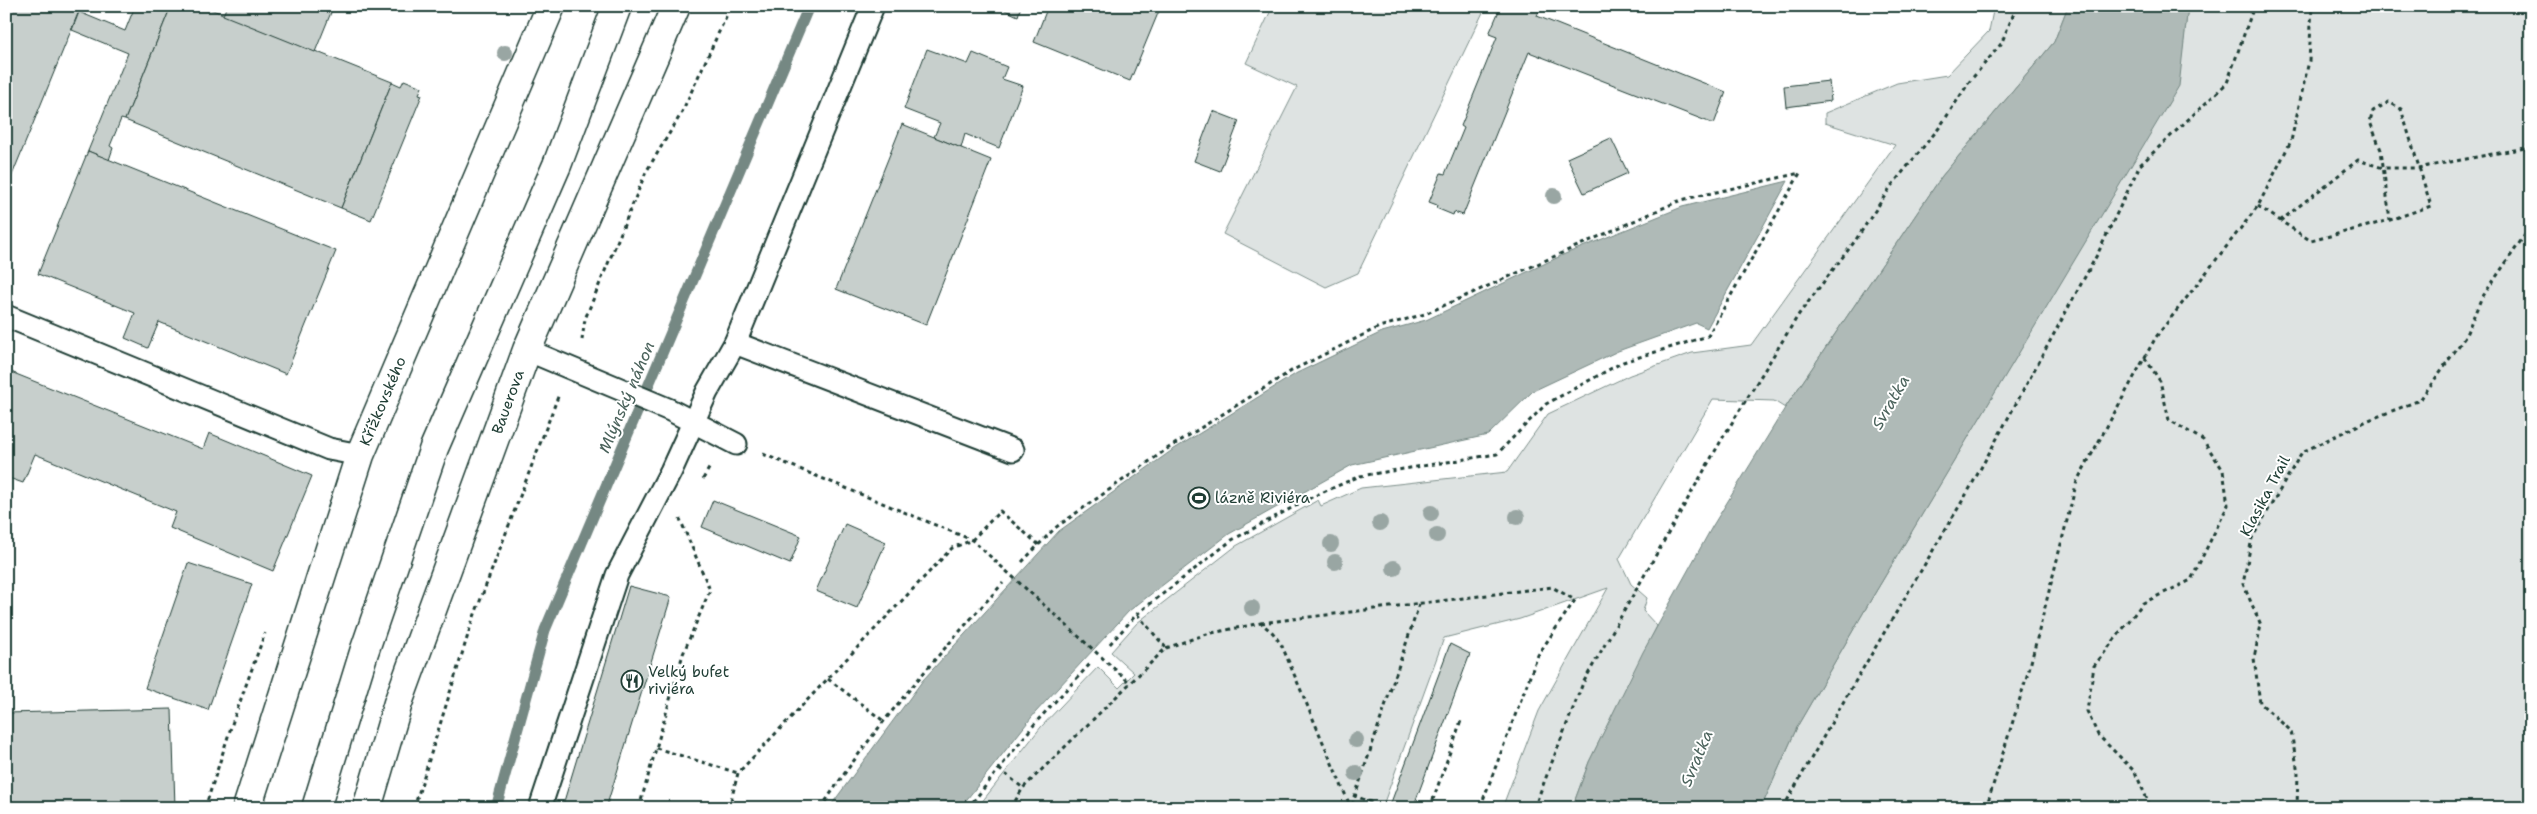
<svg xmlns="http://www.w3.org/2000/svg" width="2537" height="814" viewBox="0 0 2537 814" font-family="'Shantell Sans',sans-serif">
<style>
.green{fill:#dee3e2;stroke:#7e908b}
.water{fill:#afbab7;stroke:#758883}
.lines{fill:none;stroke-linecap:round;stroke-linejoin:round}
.stream{stroke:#758883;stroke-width:11}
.building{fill:#c7cfcc;stroke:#1f3d34}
.lane-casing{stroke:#1f3d34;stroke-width:25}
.street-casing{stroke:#1f3d34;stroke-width:31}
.highway-casing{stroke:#1f3d34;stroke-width:31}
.path{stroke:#1f3d34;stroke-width:3;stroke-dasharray:4 4;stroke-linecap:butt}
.lane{stroke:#fff;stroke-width:21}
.street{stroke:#fff;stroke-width:28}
.highway{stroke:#fff;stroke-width:28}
.tree{fill:#99a6a3}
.labels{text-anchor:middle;stroke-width:4;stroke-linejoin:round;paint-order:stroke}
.street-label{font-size:15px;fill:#1f3d34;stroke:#fff}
.poi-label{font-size:15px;fill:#1f3d34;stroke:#fff;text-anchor:start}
.water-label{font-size:16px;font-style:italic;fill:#4a625b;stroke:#fff}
</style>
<rect width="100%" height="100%" fill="#fff"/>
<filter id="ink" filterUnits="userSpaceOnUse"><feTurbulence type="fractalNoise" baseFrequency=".02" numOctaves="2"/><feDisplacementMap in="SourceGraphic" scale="10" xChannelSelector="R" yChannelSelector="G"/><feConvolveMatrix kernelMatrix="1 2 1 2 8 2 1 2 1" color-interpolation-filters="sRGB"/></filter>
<g filter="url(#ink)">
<g class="green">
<polygon points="1273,6 1486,6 1358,273 1326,287 1223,234 1297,87 1246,63"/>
<polygon points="1994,6 2068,6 2054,42 1942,176 1785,408 1774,401 1713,399 1619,559 1631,584 1647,598 1643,611 1657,626 1589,762 1572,808 1502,808 1539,711 1608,588 1520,619 1444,638 1382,808 977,808 1041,727 1098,667 1119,688 1134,673 1111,652 1137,623 1236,546 1318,500 1321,506 1361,488 1507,472 1548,414 1630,375 1692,353 1751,345 1895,145 1825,123 1825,113 1897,83 1947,75 1989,31"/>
<polygon points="2188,6 2531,6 2531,808 1761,808 1798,725 1869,603 2178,86"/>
</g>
<g class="water">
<polygon points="2068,6 2188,6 2179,86 1869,603 1798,725 1761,808 1572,808 1589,762 1643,652 1712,527 1785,408 1942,176 2054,42"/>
<polygon points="1788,181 1707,328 1696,323 1618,351 1533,391 1488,435 1352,465 1229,534 1129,611 1035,713 960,808 829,808 923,680 1059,531 1171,451 1297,373 1382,332 1426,320 1565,254 1682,207"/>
</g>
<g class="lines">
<polyline class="stream" points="496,808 545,630 809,6"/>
</g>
<g class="building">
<polygon points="6,6 81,6 6,190"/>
<polygon points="135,6 171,6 125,120 121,119 110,146 113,148 109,160 88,151 128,53 72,30 79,12 125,31"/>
<polygon points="171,6 203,6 392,82 341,208 125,120"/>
<polygon points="220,6 322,6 332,10 315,52 223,15 226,8"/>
<polygon points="996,6 1021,6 1018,16"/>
<polygon points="1048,6 1161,6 1130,81 1034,42"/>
<polygon points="1501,6 1541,6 1537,16 1726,92 1714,124 1529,52 1463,215 1454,212 1453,215 1436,208 1437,205 1429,202 1441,173 1445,174 1464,128 1461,126 1497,37 1489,34"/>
<polygon points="927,49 968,64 973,53 1007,67 1002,79 1023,86 999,148 965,134 961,148 934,137 940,123 904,109"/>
<polygon points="404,80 422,87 419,94 422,95 371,220 341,208 392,82 401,86"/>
<polygon points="1829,81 1831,101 1786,107 1784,86"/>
<polygon points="1213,111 1239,121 1220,171 1194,161"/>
<polygon points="902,124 991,160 926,325 836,289"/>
<polygon points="1611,138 1628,173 1584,193 1567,158"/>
<polygon points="88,151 336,251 286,374 159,322 148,348 125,338 135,313 38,274"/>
<polygon points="6,370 203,449 209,433 312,476 273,571 170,528 176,512 35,454 23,483 6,477"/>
<polygon points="713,500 801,536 790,564 702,527"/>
<polygon points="845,524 886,542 857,608 816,591"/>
<polygon points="188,563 252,584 208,710 145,688"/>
<polygon points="629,586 671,597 606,808 562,808"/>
<polygon points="1450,644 1470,654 1413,808 1389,808"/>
<polygon points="172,709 175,808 6,808 6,713"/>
</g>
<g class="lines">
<g class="lane-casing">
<g id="lane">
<polyline points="6,316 329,449 360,455"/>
<polyline points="735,343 1013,450"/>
<polyline points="527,350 670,410 736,444"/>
<polyline points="540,808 617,575 671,471 707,392 735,343 873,6"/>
</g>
</g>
<g class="street-casing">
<g id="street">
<path id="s1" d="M247,808L360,455L551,6"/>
</g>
</g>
<g class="highway-casing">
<g id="highway">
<polyline points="316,808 364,652 434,448 557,165 617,6"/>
<path id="s2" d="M367,808L398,703L527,350L676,6"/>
</g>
</g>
<g class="path">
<polyline points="2525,148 2531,159"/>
<polyline points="2258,206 2311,241 2390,220 2431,206 2401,109 2389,102 2373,111 2370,122 2381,150 2390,220"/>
<polyline points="2280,221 2358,160 2383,168 2418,168 2525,148 2531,142"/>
<polyline points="582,340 585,319 646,172 681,114 731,6"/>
<polyline points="2145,358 2160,381 2169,420 2203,440 2223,470 2228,505 2191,580 2143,603 2094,666 2087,711 2098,735 2135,772 2151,808"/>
<polyline points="763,454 972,540 1129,682"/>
<polyline points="703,479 711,465"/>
<polyline points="1022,562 1055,528 1167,449 1293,370 1379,327 1425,314 1681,200 1800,173 1708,336 1623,362 1546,404 1497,454 1360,476 1312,497 1232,540 1137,614 1109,645"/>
<polyline points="1261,623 1552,587 1575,600 1538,655 1480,808"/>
<polyline points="1166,648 1207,634 1261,623 1273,633 1282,646 1351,808"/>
<polyline points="828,679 885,722"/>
<polyline points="656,748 738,773"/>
<polyline points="999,769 1023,788"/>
<polyline points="1353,795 1384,808"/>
<polyline points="1352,805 1420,602"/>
<polyline points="205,808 233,721 265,633"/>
<polyline points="414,808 472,622 559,394"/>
<polyline points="639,808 683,654 710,590 680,519"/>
<polyline points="729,808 738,773 952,548 972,540 1000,511 1039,545"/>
<path d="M821,808C874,727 938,655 1003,583"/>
<polyline points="968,808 1037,721 1090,664"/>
<polyline points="1011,808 1023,788 1166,648 1137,614"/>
<polyline points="1430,808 1462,718"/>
<polyline points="1534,808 1583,683 1722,439 1799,314 1855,241 1892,185 1939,128 1970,81 2001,44 2017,6"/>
<polyline points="1783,808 1849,692 1970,488 2098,253 2140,165 2227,83 2254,6"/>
<polyline points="1986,808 2030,666 2077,481 2156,337 2258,206 2291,141 2309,61 2312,6"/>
<polyline points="2297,808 2298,773 2291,731 2260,703 2254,658 2261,625 2243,584 2252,538 2302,452 2369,420 2420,400 2465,337 2481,299 2531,226"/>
</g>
<use href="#lane" class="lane"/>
<use href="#street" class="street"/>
<use href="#highway" class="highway"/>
</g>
<g class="tree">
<circle cx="505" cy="53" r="8"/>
<circle cx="1554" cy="196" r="8"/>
<circle cx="1431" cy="513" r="8"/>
<circle cx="1517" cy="517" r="8"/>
<circle cx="1380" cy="523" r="8"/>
<circle cx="1437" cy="535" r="8"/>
<circle cx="1331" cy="544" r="8"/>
<circle cx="1335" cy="562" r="8"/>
<circle cx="1394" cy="568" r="8"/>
<circle cx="1252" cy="608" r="8"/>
<circle cx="1356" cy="740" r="8"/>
<circle cx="1356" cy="773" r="8"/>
</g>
</g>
<defs>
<g id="stadium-ring" transform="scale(1.125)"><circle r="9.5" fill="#fff" stroke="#1f3d34" stroke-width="1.5"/><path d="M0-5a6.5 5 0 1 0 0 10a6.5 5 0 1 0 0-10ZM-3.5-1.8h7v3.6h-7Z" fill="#1f3d34"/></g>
<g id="restaurant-ring" transform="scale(1.125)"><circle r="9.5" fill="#fff" stroke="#1f3d34" stroke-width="1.5"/><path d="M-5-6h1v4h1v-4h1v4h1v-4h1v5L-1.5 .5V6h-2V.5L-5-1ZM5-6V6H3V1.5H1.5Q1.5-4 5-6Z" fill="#1f3d34"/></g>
</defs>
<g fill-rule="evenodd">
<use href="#stadium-ring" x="1199" y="498"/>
<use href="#restaurant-ring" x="632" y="681"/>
</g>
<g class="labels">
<g class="street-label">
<text dy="5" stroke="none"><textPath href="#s1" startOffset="429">Křížkovského</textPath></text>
<text dy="5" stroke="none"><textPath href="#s2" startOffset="430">Bauerova</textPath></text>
<text transform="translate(2265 496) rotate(-62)" y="5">Klasika Trail</text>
</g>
<g class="poi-label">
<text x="1215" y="503">lázně Riviéra</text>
<text x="648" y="677">Velký bufet<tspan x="648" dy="17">riviéra</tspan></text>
</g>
<g class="water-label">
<text transform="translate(626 397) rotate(-67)" y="6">Mlýnský náhon</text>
<text transform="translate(1890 402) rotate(-60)" y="6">Svratka</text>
<text transform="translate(1696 758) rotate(-67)" y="6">Svratka</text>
</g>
</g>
<rect width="2537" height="814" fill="none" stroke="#fff" stroke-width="25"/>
<rect x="12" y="12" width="2512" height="789" fill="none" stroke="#1f3d34" stroke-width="2" filter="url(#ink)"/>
</svg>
